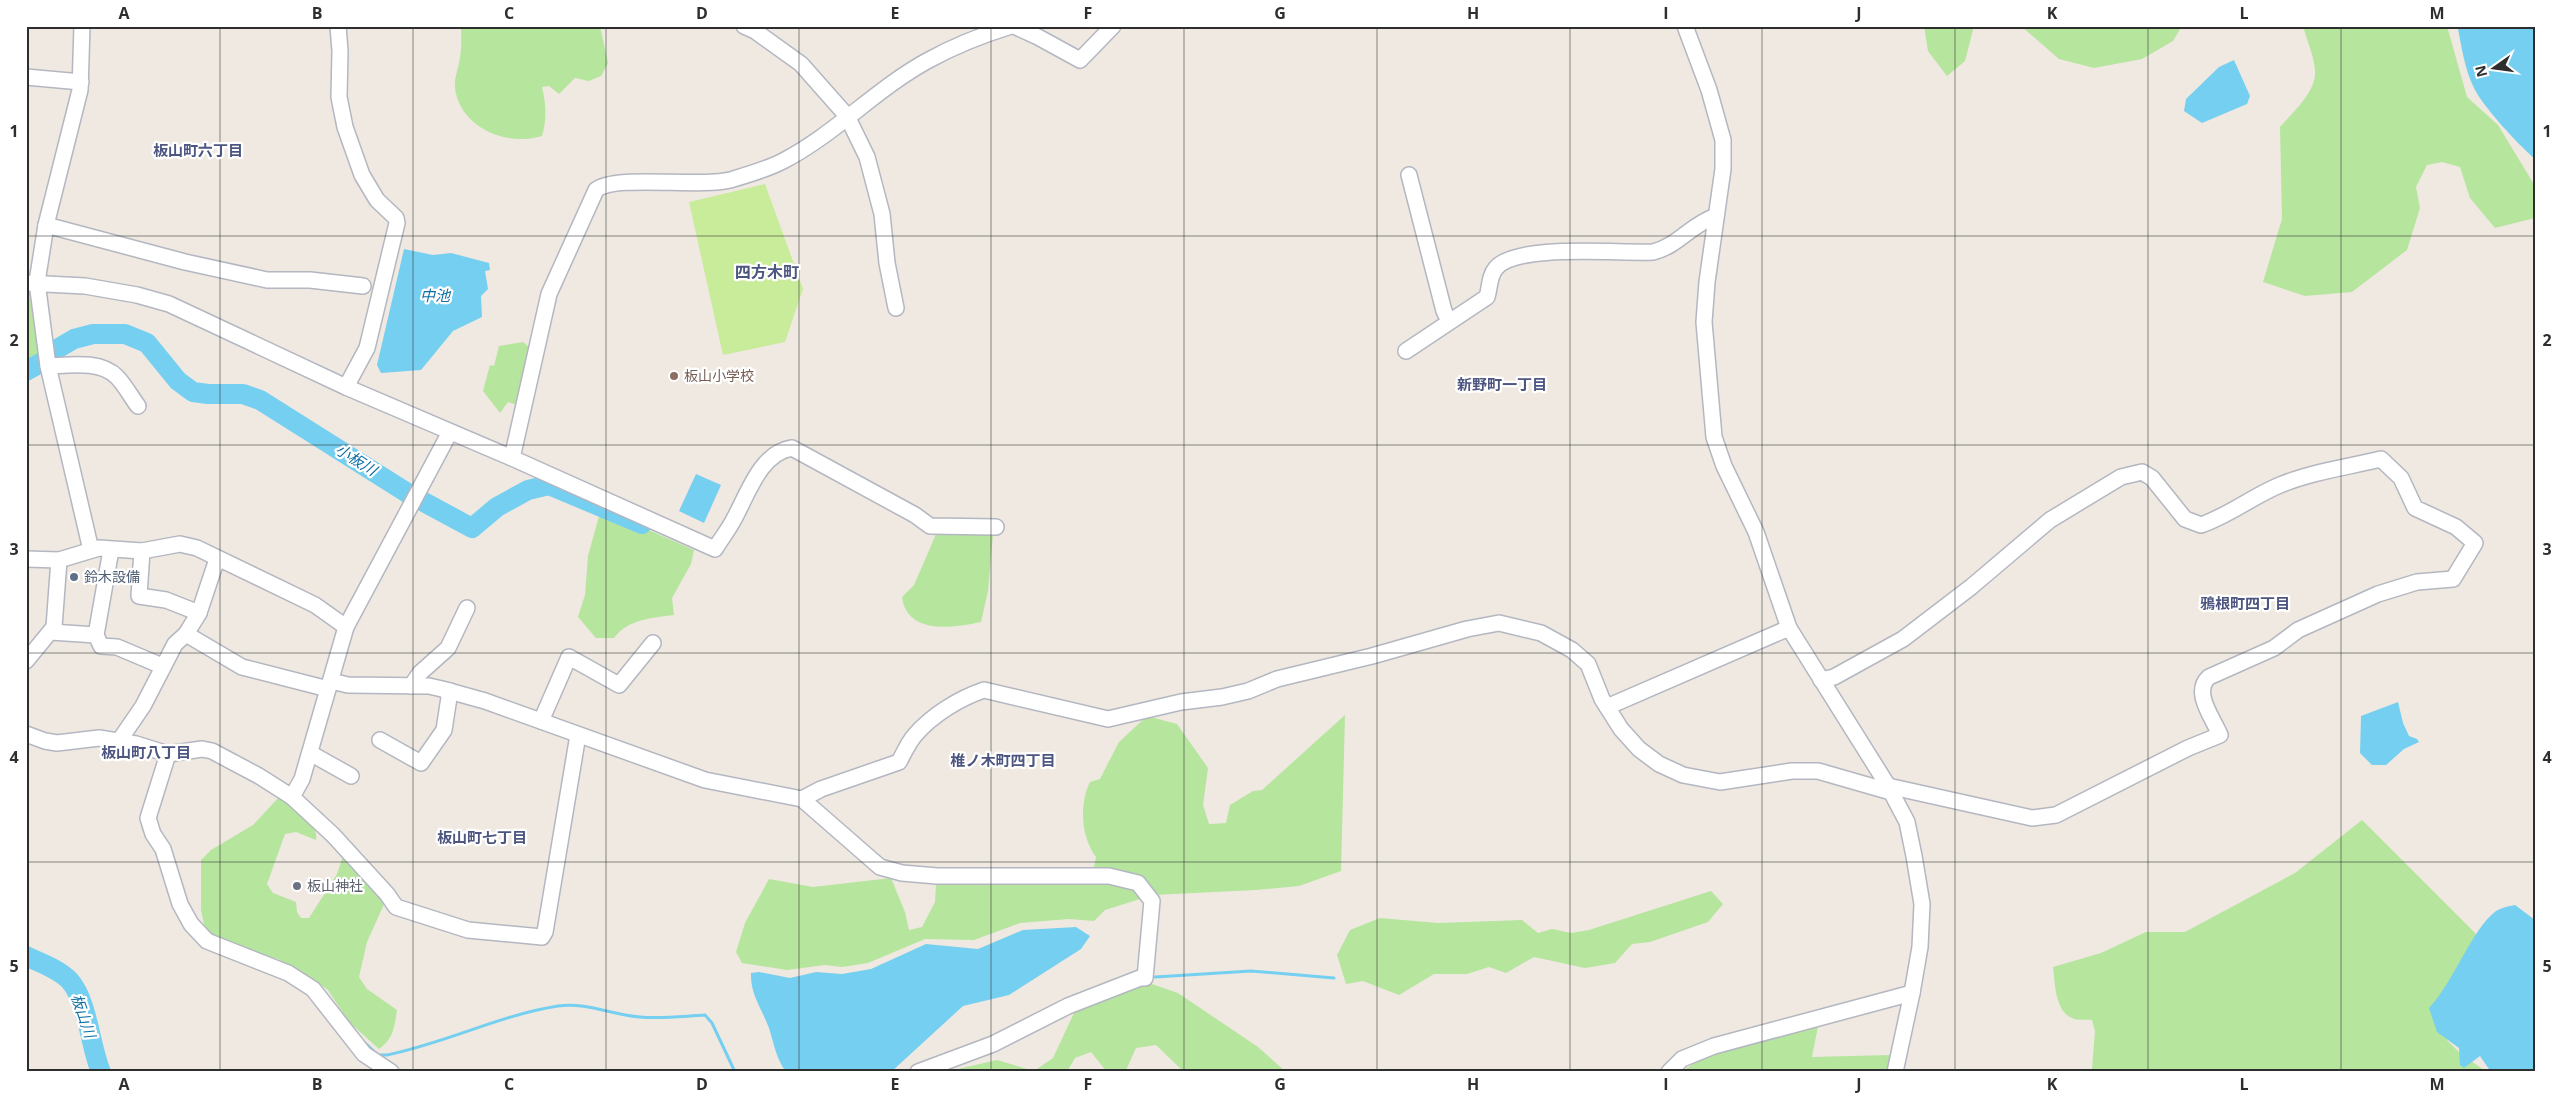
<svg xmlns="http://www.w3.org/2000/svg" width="2561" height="1098" viewBox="0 0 2561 1098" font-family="'Open Sans','Noto Sans JP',sans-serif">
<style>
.green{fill:#b6e59e}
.pitch{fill:#c9ec9a}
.water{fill:#75cff0}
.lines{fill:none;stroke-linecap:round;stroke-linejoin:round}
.stream{stroke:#75cff0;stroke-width:3}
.river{stroke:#75cff0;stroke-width:20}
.minor-casing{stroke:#b4b7c1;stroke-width:18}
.minor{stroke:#fff;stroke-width:15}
.grid{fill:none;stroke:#2e2e2e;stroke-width:1;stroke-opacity:0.55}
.education-dot{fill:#8d6e63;stroke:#fff;stroke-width:2}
.service-dot{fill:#5c6f8a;stroke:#fff;stroke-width:2}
.worship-dot{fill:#6b7280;stroke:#fff;stroke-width:2}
.labels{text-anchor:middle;stroke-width:4.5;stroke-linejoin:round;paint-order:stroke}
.education-label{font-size:14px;fill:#785e54;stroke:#fff;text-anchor:start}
.service-label{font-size:14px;fill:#4e5e75;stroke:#fff;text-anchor:start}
.worship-label{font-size:14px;fill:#5b616d;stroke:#fff;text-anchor:start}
.neighbourhood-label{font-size:15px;font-weight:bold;fill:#4d5680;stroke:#fff}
.water-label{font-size:15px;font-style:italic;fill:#0d6fa3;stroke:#fff}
.quarter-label{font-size:16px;font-weight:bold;fill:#4d5680;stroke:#fff}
.neatline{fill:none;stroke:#2e2e2e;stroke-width:2}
.grid-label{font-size:16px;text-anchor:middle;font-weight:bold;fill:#2e2e2e}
</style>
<rect width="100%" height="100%" fill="#efe9e1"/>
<g class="green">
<path d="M461,26H600L608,63L601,76L589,81L575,78L559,94L549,86L542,87C546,103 547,120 542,136C507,147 460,128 455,88C454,78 459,67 460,57C462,47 461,36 461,26Z"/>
<polygon points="1924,26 1974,26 1965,61 1947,76 1928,51"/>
<polygon points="2021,26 2182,26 2173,41 2142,59 2094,68 2059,59"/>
<path d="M2303,26H2447L2467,97L2498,125L2535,186V218L2495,228L2470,198L2460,167L2442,162L2427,165L2416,187L2420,208L2407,250L2352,292L2305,296L2263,282L2282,219L2280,127C2292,113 2313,95 2315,75C2316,60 2307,41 2303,26Z"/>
<polygon points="26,288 33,288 40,358 26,363"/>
<polygon points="523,342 530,348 517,405 508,402 500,413 483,391 490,365 494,366 499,346"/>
<path d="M601,509L694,550L691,564L672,598L674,615C652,618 628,619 614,638H596L578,617L585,595L588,556Z"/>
<path d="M937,532L993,534L988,591L981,622C953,628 907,635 902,597L914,585Z"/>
<path d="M1345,715L1341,871L1299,886L1256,890L1153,895L1105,910L1094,921L1069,919L1020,923L974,940L925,939L868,963L842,967L825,965L787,970L742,963L736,952L745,923L769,879L813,887L891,878L905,912L909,930L922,927L935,902L936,884L1078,880L1094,867L1096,857C1081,837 1079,804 1090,782L1100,779L1119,742L1147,716L1177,724L1208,768L1203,805L1209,824L1226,823L1230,805L1253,791L1262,790Z"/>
<path d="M280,796C293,807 319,821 316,840L296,832L285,834L267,884L273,893L296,902L297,912L301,918H309L337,874L342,859L348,857L385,902L367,942L359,977L367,989L397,1010C394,1028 394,1038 379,1049L349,1022L328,990L315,981L278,959L243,949L219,939L205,929L201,910V860L211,850L253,825Z"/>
<path d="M2362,820L2481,939L2446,1025L2447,1040L2461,1054L2487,1072H2078L2092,1069L2095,1031L2092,1020C2086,1019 2077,1021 2072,1018C2055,1011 2055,983 2053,967L2101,953L2146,932H2185L2295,873Z"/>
<polygon points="1711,891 1723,904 1708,922 1650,942 1632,944 1615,963 1585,968 1534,957 1506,973 1489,967 1467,974 1434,974 1399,995 1363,981 1346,984 1337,955 1350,930 1380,918 1438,923 1522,920 1538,933 1552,929 1571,933 1589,930"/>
<polygon points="1146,982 1178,993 1258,1047 1286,1072 1184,1072 1156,1045 1136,1048 1126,1070 1107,1072 1091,1052 1075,1058 1067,1072 945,1072 997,1060 1034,1071 1053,1058 1074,1013"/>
<polygon points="1818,1026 1812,1057 1890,1055 1886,1072 1681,1072 1702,1058"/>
</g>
<polygon class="pitch" points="765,184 803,289 785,342 723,355 689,202"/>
<g class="water">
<path d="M2455,26H2535V159C2518,144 2484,108 2474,88C2465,70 2462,49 2458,29Z"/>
<polygon points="2234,60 2250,96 2247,104 2202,123 2184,111 2186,99 2219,67"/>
<polygon points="404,249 433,255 451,253 489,263 490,270 485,271 488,289 481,296 482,317 453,331 421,370 381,373 377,365"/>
<polygon points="696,474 721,485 704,523 679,511"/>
<polygon points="2398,702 2403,723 2409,736 2417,739 2419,742 2404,749 2386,765 2372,765 2360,753 2361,716"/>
<path d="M2515,905L2535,920V1072H2491L2480,1056L2464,1068L2460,1065L2459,1048L2437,1032L2429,1008C2454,982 2471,930 2496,911C2501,908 2509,906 2515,905Z"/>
<path d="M1076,927L1090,936L1081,949L1009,995L963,1006L891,1072H786C776,1058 774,1044 769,1028C762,1009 750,994 751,973L759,972L790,978L816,972L842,974L871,969L926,944L978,949L1023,930Z"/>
</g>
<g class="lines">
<g class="stream">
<polyline points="1155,977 1251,971 1334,978"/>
<path d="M364,1042L378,1055H387C446,1043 500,1015 558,1006C587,1002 612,1015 640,1017C662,1019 684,1016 705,1015L712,1023L735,1072"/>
</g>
<g class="river">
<polyline points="26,371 46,360 57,349 74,339 93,334 125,334 147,343 178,381 193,392 208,394 243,394 260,400 409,494 472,528 497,507 528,490 549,485 642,524"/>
<path d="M26,956C40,963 59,969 70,981C88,1002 90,1046 101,1072"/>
</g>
<g class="minor-casing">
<g id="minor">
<polyline points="82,26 80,90 46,225 37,282 48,366 91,550"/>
<polyline points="338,26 340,51 339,97 345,127 362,175 377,200 396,218 397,223 367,348 346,387"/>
<polyline points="744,26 755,31 801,64 847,116 867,157 882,214 887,263 896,308"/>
<polyline points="1014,26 1038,37 1080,60 1113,26"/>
<polyline points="1685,26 1709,90 1723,140 1723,169 1707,282 1704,322 1714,437 1724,466 1756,532 1789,628 1888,786 1907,822 1914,856 1922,904 1920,947 1912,993 1895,1072"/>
<polyline points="26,77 81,82"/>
<polyline points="1409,175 1444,311 1449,321"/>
<polyline points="46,225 185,262 267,280 310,280 363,286"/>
<path d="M26,283L85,286L137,295L169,304L346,387L512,458L715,549C721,539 729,529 734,519C748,494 760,453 792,448L915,515L930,526L996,527"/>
<path d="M1406,351L1487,297C1490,287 1489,276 1496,268C1517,243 1620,254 1653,252C1678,246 1690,225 1716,216"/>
<path d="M48,366C70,365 101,360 117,377C125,385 131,397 138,406"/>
<path d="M512,458L549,294L596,190C615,174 699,188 730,180C747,175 768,169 783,161C835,134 876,89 927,61C952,47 982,35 1011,26"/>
<polyline points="142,551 139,596 166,600 199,613"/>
<polyline points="26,559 59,560 99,548 142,551 180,544 197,548 315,605 346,627"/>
<polyline points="51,632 96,635 101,646 117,647 162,666"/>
<polyline points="186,634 242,667 328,689"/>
<polyline points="96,635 111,550"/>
<polyline points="26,661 54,627 59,560"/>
<path d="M1821,680L1834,677L1903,639L1971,587L2050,520L2121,477L2142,472L2152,478L2185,519L2201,525C2230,515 2253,496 2280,485C2311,472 2348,467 2381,459L2401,478L2415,508L2456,527L2475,543L2453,579L2417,582L2378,594L2298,630L2274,648L2209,677C2192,692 2213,718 2220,735L2188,748L2056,815L2032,818L1888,786"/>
<polyline points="331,681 348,685 429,686 442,689 485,701 705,780 802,799 880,867 902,873 937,876 1109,876 1138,883 1152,901 1145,978 1140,978 1068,1006 993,1044 918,1072"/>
<polyline points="411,686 420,673 448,648 467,608"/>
<polyline points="1607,707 1789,628"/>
<polyline points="541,721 569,657 619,685 653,643"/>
<polyline points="26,734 45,741 57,743 99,738 136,744 168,754 202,749 212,751 259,776 292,797 333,835 387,894 396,907 468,930 542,937 545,932 578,735"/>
<polyline points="380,740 421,763 444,730 450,691"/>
<polyline points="119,741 143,706 175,644 186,634 199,613 217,559"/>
<polyline points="310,753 351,776"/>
<polyline points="168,754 148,818 153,834 163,849 180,904 191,924 207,941 288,973 313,989 364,1054 391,1072"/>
<polyline points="292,797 302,779 346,627 450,432"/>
<path d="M802,799L821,789L899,762C904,753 908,743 915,735C932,715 960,698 984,690L1108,719L1181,702L1222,697L1248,691L1277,679L1372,656L1467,629L1499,623L1541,633L1572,650L1588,664L1602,699L1621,729L1639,749L1659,764L1683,775L1720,782L1792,771H1818L1891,792"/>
<polyline points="1669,1072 1682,1059 1714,1046 1912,993"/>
</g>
</g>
<use href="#minor" class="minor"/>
</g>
<path class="grid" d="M220,26V1072M413,26V1072M606,26V1072M799,26V1072M991,26V1072M1184,26V1072M1377,26V1072M1570,26V1072M1762,26V1072M1955,26V1072M2148,26V1072M2341,26V1072M26,236H2535M26,445H2535M26,653H2535M26,862H2535"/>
<circle class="education-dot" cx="674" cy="376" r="5"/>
<circle class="service-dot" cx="74" cy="577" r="5"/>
<circle class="worship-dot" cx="297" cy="886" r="5"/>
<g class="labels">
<g class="education-label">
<text x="684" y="381">板山小学校</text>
</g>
<g class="service-label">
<text x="84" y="582">鈴木設備</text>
</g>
<g class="worship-label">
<text x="307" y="891">板山神社</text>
</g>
<g class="neighbourhood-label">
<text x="198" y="156">板山町六丁目</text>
<text x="1502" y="390">新野町一丁目</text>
<text x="2245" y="609">鴉根町四丁目</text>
<text x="146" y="758">板山町八丁目</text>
<text x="1003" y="766">椎ノ木町四丁目</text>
<text x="482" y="843">板山町七丁目</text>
</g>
<g class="water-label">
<text x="435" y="301">中池</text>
<text transform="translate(356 460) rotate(32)" y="5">小板川</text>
<text transform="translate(83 1016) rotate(71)" y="5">板山川</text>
</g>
<g class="quarter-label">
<text x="767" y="278">四方木町</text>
</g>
</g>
<rect width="2561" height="1098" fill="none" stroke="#ffffff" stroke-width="55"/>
<g transform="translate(2494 68) rotate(256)" stroke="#ffffff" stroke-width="4" paint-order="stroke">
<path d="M0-4L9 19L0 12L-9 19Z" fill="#2e2e2e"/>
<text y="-8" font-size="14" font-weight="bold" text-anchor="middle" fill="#2e2e2e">N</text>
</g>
<rect x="28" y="28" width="2506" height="1042" class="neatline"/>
<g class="grid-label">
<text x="124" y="19">A</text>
<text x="317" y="19">B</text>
<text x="509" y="19">C</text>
<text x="702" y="19">D</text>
<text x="895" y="19">E</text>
<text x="1088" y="19">F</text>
<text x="1280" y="19">G</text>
<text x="1473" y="19">H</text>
<text x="1666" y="19">I</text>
<text x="1859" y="19">J</text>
<text x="2052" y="19">K</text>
<text x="2244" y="19">L</text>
<text x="2437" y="19">M</text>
<text x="14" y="137">1</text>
<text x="2547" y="137">1</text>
<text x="14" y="346">2</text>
<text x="2547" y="346">2</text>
<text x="14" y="555">3</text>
<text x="2547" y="555">3</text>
<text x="14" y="763">4</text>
<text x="2547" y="763">4</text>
<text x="14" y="972">5</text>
<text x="2547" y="972">5</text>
<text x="124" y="1090">A</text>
<text x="317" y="1090">B</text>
<text x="509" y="1090">C</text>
<text x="702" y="1090">D</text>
<text x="895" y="1090">E</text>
<text x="1088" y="1090">F</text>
<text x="1280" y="1090">G</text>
<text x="1473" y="1090">H</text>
<text x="1666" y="1090">I</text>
<text x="1859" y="1090">J</text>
<text x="2052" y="1090">K</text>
<text x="2244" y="1090">L</text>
<text x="2437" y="1090">M</text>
</g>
</svg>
